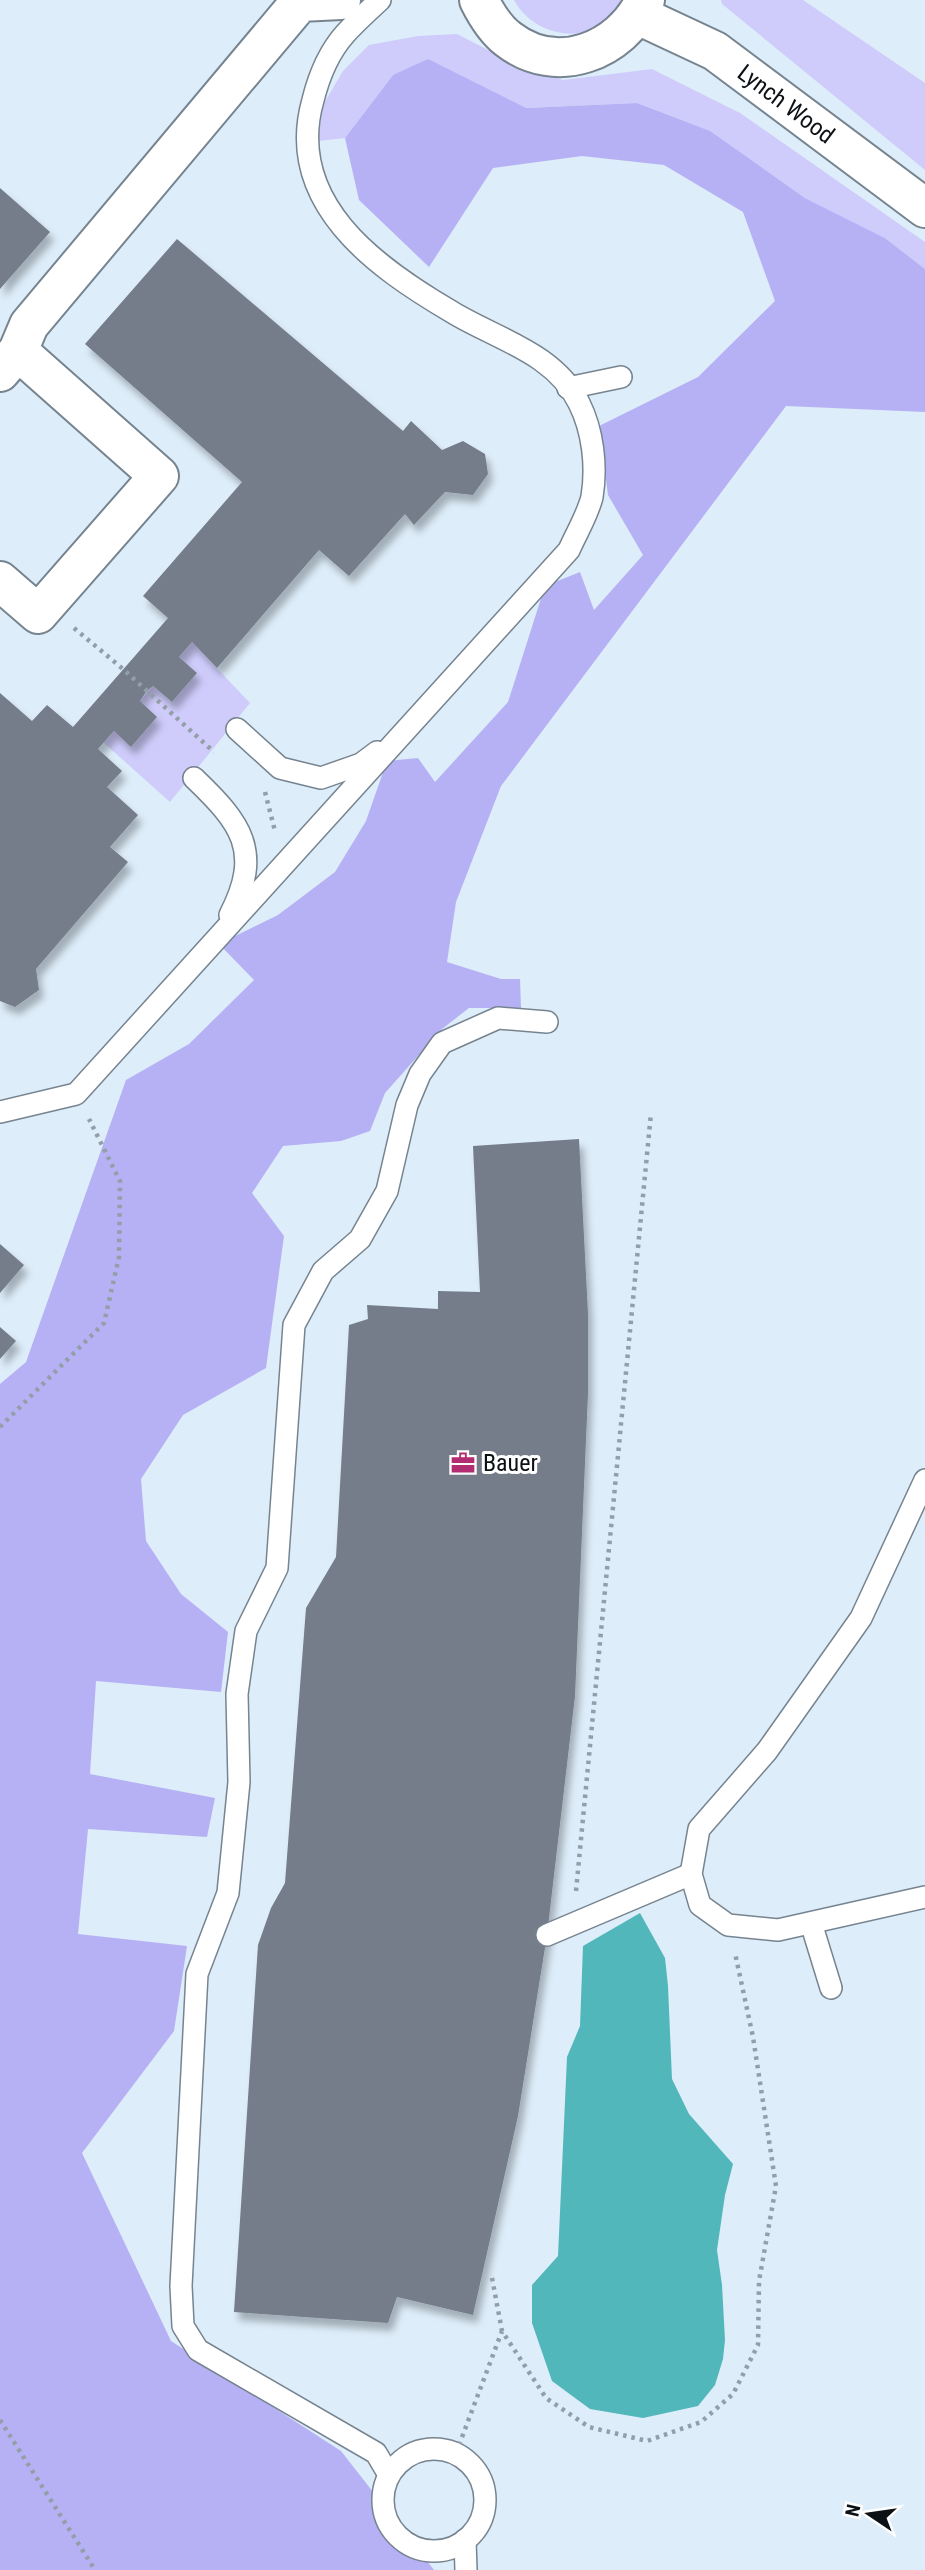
<svg xmlns="http://www.w3.org/2000/svg" width="925" height="2570" viewBox="0 0 925 2570" font-family="'Roboto Condensed',sans-serif">
<style>
.green{fill:#cfccfc}
.forest{fill:#b6b1f4}
.water{fill:#52b7bb}
.building{fill:#757c8a;filter:url(#shadow)}
.lines{fill:none;stroke-linecap:round;stroke-linejoin:round}
.lane-casing{stroke:#768490;stroke-width:24}
.street-casing{stroke:#768490;stroke-width:42}
.secondary-casing{stroke:#768490;stroke-width:42}
.path{stroke:#939fa8;stroke-width:4.5;stroke-dasharray:3.5 5;stroke-linecap:butt}
.lane{stroke:#fff;stroke-width:21}
.street{stroke:#fff;stroke-width:38}
.secondary{stroke:#fff;stroke-width:38}
.labels{text-anchor:middle;stroke-width:6;stroke-linejoin:round;paint-order:stroke}
.street-label{font-size:24px;fill:#0c1115;stroke:#fff}
.poi-label{font-size:24px;fill:#0c1115;stroke:#fff;text-anchor:start}
</style>
<defs>
<filter id="shadow"><feDropShadow dx="4.5" dy="8" stdDeviation="3.5" flood-color="#0004"/></filter>
</defs>
<rect width="100%" height="100%" fill="#ddedf9"/>
<g class="green">
<path d="M514,0H625C619,7 613,16 606,22C576,45 531,32 514,0Z"/>
<polygon points="721,0 803,0 925,83 925,170 722,4"/>
<polygon points="457,34 519,66 563,80 652,69 740,113 925,242 925,269 885,238 805,198 709,131 637,103 526,108 393,75 345,138 318,141 323,105 343,71 369,45 418,36"/>
<polygon points="192,642 250,703 170,802 104,743 114,731 132,746 157,717 140,701 153,686 172,702 197,673 179,657"/>
</g>
<polygon class="forest" points="428,59 526,108 637,103 710,131 805,198 885,238 925,269 925,412 786,406 501,786 456,902 447,962 501,979 520,979 521,1008 469,1008 442,1029 385,1093 370,1131 341,1141 283,1146 252,1193 284,1236 266,1368 183,1415 141,1479 146,1541 181,1594 228,1632 221,1692 96,1681 90,1774 215,1798 207,1837 88,1829 78,1934 187,1946 174,2031 82,2153 171,2341 341,2451 434,2570 0,2570 0,1384 26,1362 126,1080 189,1044 254,980 219,944 278,915 335,872 366,821 387,761 418,758 435,782 508,702 545,586 580,572 594,610 643,555 608,495 599,426 698,377 775,301 743,212 664,165 582,156 493,168 429,267 359,200 345,138 393,75"/>
<polygon class="water" points="640,1913 665,1958 668,1986 672,2079 689,2114 733,2164 725,2195 717,2250 722,2285 725,2340 723,2359 715,2385 698,2406 643,2418 590,2409 552,2381 532,2323 532,2285 558,2256 567,2057 580,2026 583,1946"/>
<g class="building">
<polygon points="0,188 50,232 0,289"/>
<polygon points="177,239 403,431 411,421 442,450 463,441 485,454 488,474 473,495 445,492 414,525 405,514 349,576 319,550 217,668 192,642 179,657 197,673 172,702 153,686 146,692 140,701 157,717 131,747 114,731 98,749 122,771 107,787 138,815 110,847 128,862 36,969 39,990 15,1007 0,1001 0,693 32,721 47,705 73,727 168,618 143,596 242,482 85,344"/>
<polygon points="579,1139 588,1314 588,1393 575,1696 547,1935 518,2116 473,2315 397,2297 388,2323 234,2312 258,1945 271,1908 285,1883 306,1608 336,1557 349,1325 368,1319 367,1305 438,1309 438,1291 480,1292 473,1146"/>
<polygon points="0,1244 24,1265 0,1293"/>
<polygon points="0,1327 16,1341 0,1359"/>
</g>
<g class="lines">
<g class="lane-casing">
<g id="lane">
<polyline points="568,388 621,377"/>
<polyline points="237,729 280,768 321,778 361,764 377,752"/>
<path d="M194,778C241,823 263,851 230,915"/>
<path d="M0,1112L76,1094L569,550C576,534 588,514 592,497C597,466 593,431 579,403C555,353 496,339 452,312C375,267 284,202 313,100C319,76 329,52 345,34C356,22 368,11 380,0"/>
<polyline points="925,1480 861,1618 767,1751 699,1829 691,1874 700,1905 728,1925 778,1930 925,1897"/>
<polyline points="811,1923 831,1988"/>
<polyline points="547,1935 691,1874"/>
<circle cx="434" cy="2500" r="51"/>
<polyline points="389,2475 376,2453 198,2350 183,2326 181,2286 197,1974 228,1893 239,1782 237,1694 246,1631 277,1568 294,1325 323,1271 360,1239 387,1191 407,1105 420,1074 442,1043 498,1018 547,1022"/>
<polyline points="465,2540 466,2570"/>
</g>
</g>
<g class="street-casing">
<g id="street">
<polyline points="0,372 18,351 29,325 300,2 341,0"/>
<polyline points="0,581 38,614 159,476 18,351"/>
</g>
</g>
<g class="secondary-casing">
<g id="secondary">
<path d="M479,0C486,14 495,29 508,39C557,77 621,51 645,0"/>
<polyline points="638,15 715,51 925,208"/>
</g>
</g>
<g class="path">
<polyline points="74,628 123,669 214,752"/>
<polyline points="265,792 275,831"/>
<polyline points="0,1427 104,1323 119,1257 120,1181 89,1119"/>
<polyline points="576,1891 651,1113"/>
<polyline points="492,2278 502,2331"/>
<polyline points="0,2420 95,2570"/>
<polyline points="456,2453 502,2331 546,2398 589,2427 647,2441 701,2422 733,2394 758,2345 759,2281 776,2186 753,2037 735,1953"/>
</g>
<use href="#lane" class="lane"/>
<use href="#street" class="street"/>
<use href="#secondary" class="secondary"/>
</g>
<defs>
<g id="office-bare" transform="scale(1.89)"><path d="M-6-3h4V-5.5h4V-3h4V5H-6ZM-1-4.5V-3h2v-1.5ZM-6 0V1H6V0Z" fill="#b22c71" stroke="#fff" stroke-width="2.5" paint-order="stroke"/></g>
</defs>
<g fill-rule="evenodd">
<use href="#office-bare" x="463" y="1463"/>
</g>
<g class="labels">
<g class="street-label">
<text transform="translate(786 104) rotate(37)" y="8">Lynch Wood</text>
</g>
<g class="poi-label">
<text x="483" y="1471">Bauer</text>
</g>
</g>
<g transform="translate(869 2514) rotate(283)" stroke="#ffffff" stroke-width="5" paint-order="stroke">
<path d="M0-5L12 26L0 18L-12 26Z" fill="#0c1115"/>
<text y="-10" font-size="19" font-weight="bold" text-anchor="middle" fill="#0c1115">N</text>
</g>
</svg>
